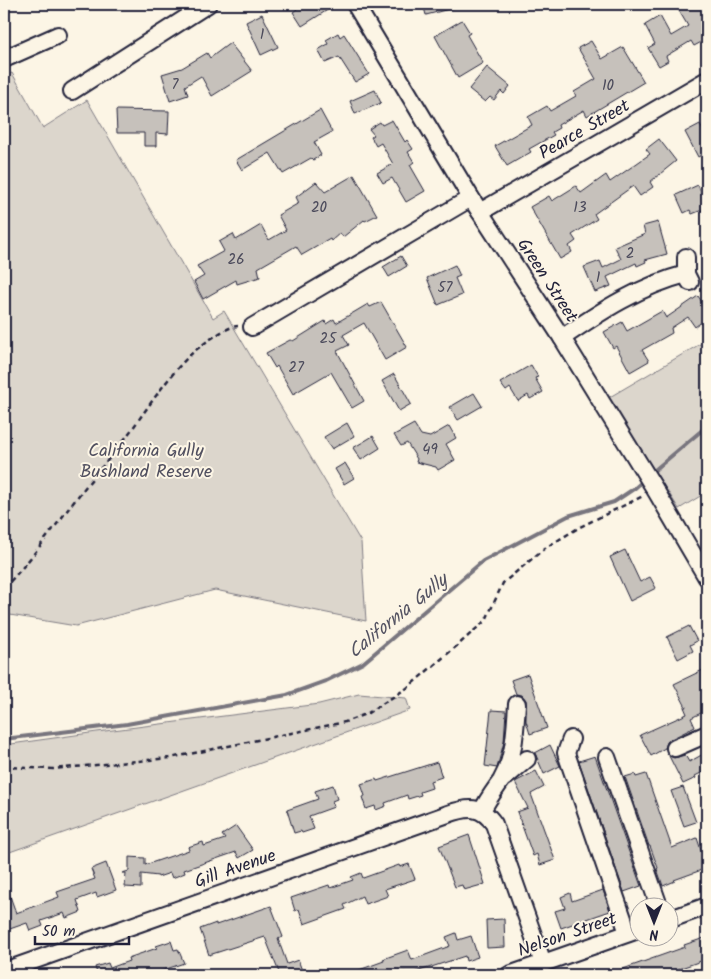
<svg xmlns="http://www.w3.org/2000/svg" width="711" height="979" viewBox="0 0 711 979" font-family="Kalam,sans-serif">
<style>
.green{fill:#dcd6cc;stroke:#7f7c84}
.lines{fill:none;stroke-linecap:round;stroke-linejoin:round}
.stream{stroke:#78757e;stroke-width:4}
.building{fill:#c6c1bb;stroke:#22223b}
.minor-casing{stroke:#22223b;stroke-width:20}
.path{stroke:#22223b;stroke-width:2.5;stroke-dasharray:5 4;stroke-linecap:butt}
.minor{stroke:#fcf5e5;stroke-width:16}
.labels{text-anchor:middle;stroke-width:4;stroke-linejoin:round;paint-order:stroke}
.number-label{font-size:15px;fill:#4b4a5b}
.street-label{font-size:18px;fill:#22223b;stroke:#fcf5e5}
.park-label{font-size:18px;fill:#504f5f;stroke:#fcf5e5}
.water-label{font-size:19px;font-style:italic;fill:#545362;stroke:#fcf5e5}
</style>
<rect width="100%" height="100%" fill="#fcf5e5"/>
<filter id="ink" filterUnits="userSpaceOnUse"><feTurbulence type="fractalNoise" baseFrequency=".02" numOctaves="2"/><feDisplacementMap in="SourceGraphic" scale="10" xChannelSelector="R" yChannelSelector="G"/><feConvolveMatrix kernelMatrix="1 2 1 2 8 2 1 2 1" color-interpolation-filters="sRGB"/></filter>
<g filter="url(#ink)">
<g class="green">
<polygon points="12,73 43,128 87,100 213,318 224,311 361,542 366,621 215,590 76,626 4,614 4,76"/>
<polygon points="707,340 707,492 679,509 608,398"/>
<polygon points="359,694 406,698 410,710 4,854 4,745 97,732 319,704"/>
</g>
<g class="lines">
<g class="stream">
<polyline points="650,474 707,426"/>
<polyline points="4,739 127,724 287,695 326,681 363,663 483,561 568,516 614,502 635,488 645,479"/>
</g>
</g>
<g class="building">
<polygon points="294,4 337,4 302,26 293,12 297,9"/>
<polygon points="423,4 457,4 457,7 426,15"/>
<polygon points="675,4 699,4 707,19 707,39 694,46 691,41 666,56 668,61 659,66 648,48 655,44 645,25 660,16 671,36 688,26"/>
<polygon points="262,14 278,47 261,55 246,22"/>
<polygon points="462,20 470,33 467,35 483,63 458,78 435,36"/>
<polygon points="338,33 340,37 344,34 369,74 355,82 339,57 325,63 318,50 328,44 326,40"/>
<polygon points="591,41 602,59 623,47 644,82 587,116 584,110 558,125 559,128 552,132 554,135 529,149 531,152 507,166 495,146 532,125 528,117 547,106 550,111 576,96 574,92 596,79 578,48"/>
<polygon points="230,43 252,71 212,96 201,76 185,86 188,95 170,101 162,74 182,68 207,53 210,58"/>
<polygon points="487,67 510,86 504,94 501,91 494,100 490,97 485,102 469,89"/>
<polygon points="375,90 381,103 355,114 350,101"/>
<polygon points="116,110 169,111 168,134 156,133 156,146 144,146 144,133 117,133"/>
<polygon points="320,110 332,132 314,142 321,155 313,160 311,158 283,174 270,153 242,170 236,160"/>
<polygon points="392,120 405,142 407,140 413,149 408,152 414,162 410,165 425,191 406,202 392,178 383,183 377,173 393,164 381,143 376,146 371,137 374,135 369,129 380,122 382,125"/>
<polygon points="700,124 707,138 707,152 698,157 685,132"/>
<polygon points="659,139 676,161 650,182 653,187 640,196 633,186 594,214 597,219 572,235 576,241 569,246 572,252 560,259 530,207 549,196 552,201 576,186 581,193 606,175 610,182 650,154 646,149"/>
<polygon points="354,175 377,215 365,221 364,220 343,237 340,233 331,241 330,239 302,255 296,246 258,268 260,277 237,284 236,280 203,299 194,282 204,276 197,266 224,251 219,242 233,234 236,240 261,225 269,240 286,230 278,215 299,203 296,197 316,182 325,192"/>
<polygon points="698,185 707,208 692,214 690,210 684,213 676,195"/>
<polygon points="658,222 667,254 645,260 646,262 637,266 636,263 607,277 611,286 595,292 584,267 600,261 603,268 621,259 615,247 645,234 643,226"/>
<polygon points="401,256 407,266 389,277 383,267"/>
<polygon points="455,265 460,276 455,278 462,295 438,305 427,278"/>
<polygon points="698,296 707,309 707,318 695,327 688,317 671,328 672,333 642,350 649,361 630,372 616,346 613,348 604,332 622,322 627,331 662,311 666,318"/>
<polygon points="381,302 407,347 385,360 364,323 343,335 349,345 337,351 364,401 352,408 331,372 293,394 277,366 275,368 266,353 290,340 293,341 325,321 326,324 334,319 336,323 368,304 370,307"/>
<polygon points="531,365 538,377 535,378 543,392 530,399 528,395 518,401 510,388 506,391 500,383"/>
<polygon points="394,374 411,404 399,411 382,381"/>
<polygon points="474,393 482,406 458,420 450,407"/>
<polygon points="347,423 354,436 332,449 324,437"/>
<polygon points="414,424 421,435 430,437 449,426 456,438 446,444 455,460 438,470 436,467 416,462 417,459 407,443 401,446 394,435"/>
<polygon points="373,436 380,448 361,460 353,448"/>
<polygon points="345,463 354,478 344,484 335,469"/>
<polygon points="625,550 640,582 650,577 656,588 630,601 610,557"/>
<polygon points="689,626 697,641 690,645 693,651 678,659 667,637"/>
<polygon points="707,668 707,710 691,718 695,727 671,739 667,742 665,748 651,756 640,735 687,714 684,707 686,707 674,684"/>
<polygon points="528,674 547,728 530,734 526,721 526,700 522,695 516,694 511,680"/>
<polygon points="491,710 506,711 504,742 497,768 485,766"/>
<polygon points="550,745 560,766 544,774 535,753"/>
<polygon points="707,752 707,770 695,776 696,778 683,784 669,756 674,758 685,755 689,762"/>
<polygon points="595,756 641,886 624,892 579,761"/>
<polygon points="437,762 442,777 430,781 432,788 420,792 421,795 408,799 407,795 385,803 386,806 376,810 375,806 366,809 362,797 365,796 361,784 376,779 377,781"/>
<polygon points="536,771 544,787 531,794 555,860 540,865 537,854 533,856 517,812 528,808 515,782"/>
<polygon points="635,774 636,777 646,774 672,848 697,838 703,856 707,855 707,868 674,880 675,881 663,886 657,869 658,868 650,846 649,846 625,777"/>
<polygon points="333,785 337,799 332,801 334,807 309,816 314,829 302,833 301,831 294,833 287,810 318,799 315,791"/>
<polygon points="683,787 696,822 684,826 671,791"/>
<polygon points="236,826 253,850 239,858 236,852 184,870 185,873 172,878 170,873 158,877 158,876 141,874 141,888 125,887 126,873 122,873 129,871 129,857 145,858 145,865 189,850 188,847 203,842 204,846 225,839 222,835"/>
<polygon points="469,835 485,884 464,890 462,885 455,887 439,846"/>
<polygon points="106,863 116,890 97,897 96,893 77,900 81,912 66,918 64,913 41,921 43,926 30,931 27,923 4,931 4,883 5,882 16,913 59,897 57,892 95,879 91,869"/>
<polygon points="409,864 415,879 385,889 388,896 365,904 362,896 344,905 346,909 304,924 299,909 295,911 291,898 329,885 330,888 353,880 351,877 361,873 363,878 399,865 400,867"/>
<polygon points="603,890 610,911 561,928 555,911 565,908 561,897 570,893 572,901"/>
<polygon points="271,906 283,937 278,939 287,964 298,960 303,973 297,975 280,975 265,937 209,955 200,929 216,923 216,925"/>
<polygon points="504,919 505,947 487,948 486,920"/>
<polygon points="456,933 458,940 471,936 478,957 466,961 465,956 407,975 405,972 396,975 348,975 348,974 384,961 383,959 408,950 412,960 450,946 446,937"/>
<polygon points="707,937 707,959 678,969 678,971 675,972 676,975 609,975 609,974 685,947 684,945"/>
<polygon points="171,941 174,950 178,949 184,963 149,975 94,975 94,974 97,973 95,967 108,963 110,968 129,961 128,958 157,948 156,946"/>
</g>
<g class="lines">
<g class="minor-casing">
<g id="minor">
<polyline points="355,4 471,198 562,338 653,486 707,578"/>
<polyline points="4,59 58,35"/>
<polyline points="72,91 208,4"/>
<polyline points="480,212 707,80"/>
<polyline points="686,257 686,274 690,282"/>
<polyline points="252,327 471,198"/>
<path d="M562,338C601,311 640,286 686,274"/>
<polyline points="571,739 566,753 628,933"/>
<polyline points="675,748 707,734"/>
<polyline points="607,757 659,906"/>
<polyline points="506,777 527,759"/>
<path d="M482,811C487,800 494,791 501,781C515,757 515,731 517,704"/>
<polyline points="668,920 707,906"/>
<path d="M4,971L448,814C468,807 481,805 494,824L543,963"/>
<polyline points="509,975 638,930"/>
</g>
</g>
<g class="path">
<path d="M4,588C33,558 57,523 83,490C97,472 113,455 127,436C147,409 166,379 190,355C200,346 226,326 238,326"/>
<polyline points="4,767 53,769 170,758 345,722 368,713 407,688 458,645 486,620 503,583 545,548 580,527 643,496"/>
</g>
<use href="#minor" class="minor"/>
</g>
</g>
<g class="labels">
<g class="number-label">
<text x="262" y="39">1</text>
<text x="175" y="89">7</text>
<text x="608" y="90">10</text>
<text x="319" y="212">20</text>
<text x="580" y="212">13</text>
<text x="630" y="258">2</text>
<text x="236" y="264">26</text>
<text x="598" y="282">1</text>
<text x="445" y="292">57</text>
<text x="328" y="343">25</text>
<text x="296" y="372">27</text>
<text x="430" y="454">49</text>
</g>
<g class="street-label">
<text transform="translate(584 129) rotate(-30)" y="6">Pearce Street</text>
<text transform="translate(548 280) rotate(57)" y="6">Green Street</text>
<text transform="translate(235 868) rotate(-19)" y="6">Gill Avenue</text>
<text transform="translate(567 934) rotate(-19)" y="6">Nelson Street</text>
</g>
<g class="park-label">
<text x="146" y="456">California Gully<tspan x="146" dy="21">Bushland Reserve</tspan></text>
</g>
<g class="water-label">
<text transform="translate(397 615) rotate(-39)" y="7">California Gully</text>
</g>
</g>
<rect width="711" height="979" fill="none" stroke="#fcf5e5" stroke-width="20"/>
<rect x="10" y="10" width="691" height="959" fill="none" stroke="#22223b" stroke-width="2" filter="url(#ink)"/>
<g transform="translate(654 922) rotate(180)"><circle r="24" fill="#fcf5e5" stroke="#a5a1a1"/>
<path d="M0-4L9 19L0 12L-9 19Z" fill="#22223b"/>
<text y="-8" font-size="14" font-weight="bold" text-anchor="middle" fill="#22223b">N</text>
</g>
<path d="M35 936v8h94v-8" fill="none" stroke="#22223b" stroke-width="2.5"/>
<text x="42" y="936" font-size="15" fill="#22223b" stroke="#fcf5e5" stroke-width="4" paint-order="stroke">50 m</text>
</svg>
